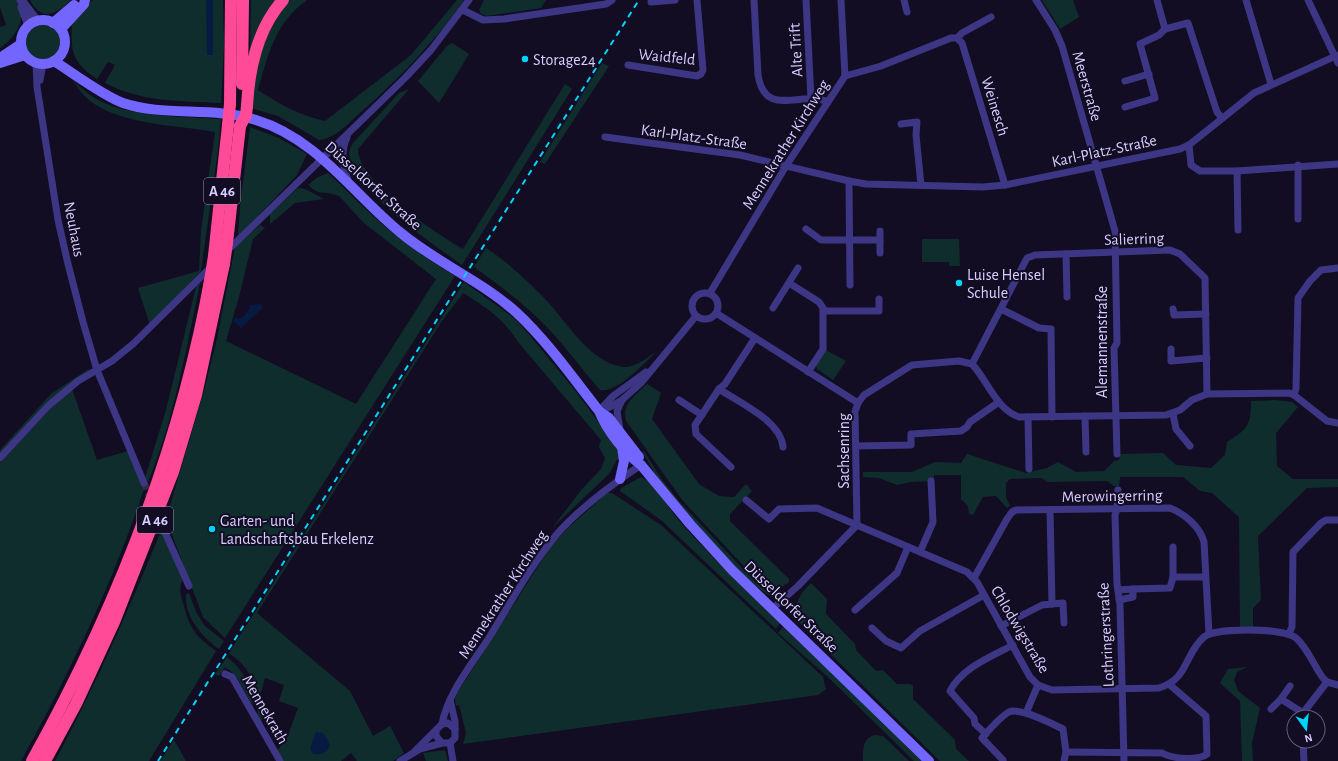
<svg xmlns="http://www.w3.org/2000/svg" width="1338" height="761" viewBox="0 0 1338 761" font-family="'Alegreya Sans',sans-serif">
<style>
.green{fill:#102d2e}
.water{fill:#071a42}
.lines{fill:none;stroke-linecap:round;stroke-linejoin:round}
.minor-tunnel{stroke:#302a44;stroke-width:7;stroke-dasharray:7 3.5;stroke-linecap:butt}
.minor{stroke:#3d3685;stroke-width:7}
.tertiary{stroke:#3d3685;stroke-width:9}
.secondary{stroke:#7266ff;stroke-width:10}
.motorway{stroke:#ff4a98;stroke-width:12}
.rail{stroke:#00d4fa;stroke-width:2;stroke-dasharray:6 5;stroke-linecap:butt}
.motorway-bridge{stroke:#ff4a98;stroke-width:12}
.poi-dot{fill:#00d4fa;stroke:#120d23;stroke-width:1.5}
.labels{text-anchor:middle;stroke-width:4;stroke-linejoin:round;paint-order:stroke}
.shield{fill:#120d23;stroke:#9c95bd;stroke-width:1}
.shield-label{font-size:15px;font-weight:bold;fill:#d7cfff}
.street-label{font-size:16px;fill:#d7cfff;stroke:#120d23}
.poi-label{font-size:16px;fill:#d7cfff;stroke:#120d23;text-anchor:start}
</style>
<rect width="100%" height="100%" fill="#120d23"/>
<g class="green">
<path d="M0,0H17C18,5 21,10 21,15C22,27 10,42 0,48V27L6,25L0,7Z"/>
<path d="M30,0H71C56,14 42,23 30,0Z"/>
<path d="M93,0H223L224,45L221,103C181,101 141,102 105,83L115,65L108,62L97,79C75,64 70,54 72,27L70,22Z"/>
<polygon points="251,0 279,0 250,59"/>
<path d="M290,0H307C275,23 268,54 258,90C279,104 301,116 325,121L411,55L457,0H464C434,42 400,78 361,112C348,123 337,138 319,140L278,116L251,108C253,68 264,31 290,0Z"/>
<polygon points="484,0 546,0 541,8 487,16 481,14 479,10"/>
<polygon points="1042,0 1073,0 1079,17 1060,29"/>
<circle cx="43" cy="42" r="17"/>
<polygon points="452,43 469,54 439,103 418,81 447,46"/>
<polygon points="602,63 609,66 545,164 540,162"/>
<path d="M69,76C79,86 88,95 100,101C131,117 186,117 221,119L218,150L201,271L150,325L138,288L199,271L201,231L215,132C177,125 120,125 89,100C81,94 76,83 69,76Z"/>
<path d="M565,84L572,89L462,265C435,245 350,189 349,154C349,150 351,146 353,143L399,93L409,89L358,149C358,183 436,233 463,249Z"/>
<polygon points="250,127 279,138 307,154 297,175 238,237 240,206"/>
<path d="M328,173C344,187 357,202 373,216C398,239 426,259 455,276L225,638L203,617L166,519L204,391L217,339L235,247L260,225L265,228L253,239L239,297L226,341L356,404L436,279L364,223L339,196C325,190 321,197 308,185L318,177Z"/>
<polygon points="298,188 305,189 324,199 295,203 270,224 270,214"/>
<polygon points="922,239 959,239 960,266 949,266 949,262 922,262"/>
<path d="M486,248C509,263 529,282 548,302C568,324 591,363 623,367C635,368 646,358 656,352C644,363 618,393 600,390C580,367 563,343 542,322C521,301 497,284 474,267Z"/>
<path d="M464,282L514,318L527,332L578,394L617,448L622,459L617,460L609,474L553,527L582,489L601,469L605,458L599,447L601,440L518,342C502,317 487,308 463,293L442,321L257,613L350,691L373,736L390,726L404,753L393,761H357L351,753L341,761H283L277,751L287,738L298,708L279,701L284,685L265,678L260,696L262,721L260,722C257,715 257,708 257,700C256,679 246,665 229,653Z"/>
<path d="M200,283C186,350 174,419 148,482L145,478L166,410L196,287Z"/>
<polygon points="826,350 846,361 833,380 817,369 816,365"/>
<path d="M90,368L89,370C53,395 29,423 0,455V450L51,394Z"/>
<path d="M647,384L661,393L652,419L699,484L719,496L734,497L746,484L752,491L730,514V521L789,579V582L773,593L769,591L754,577L683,501L626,421C621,404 636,395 647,384Z"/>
<path d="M72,389L97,460L128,451L144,489C113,583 69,674 21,761H0V463L48,410Z"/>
<path d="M1275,400L1292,402L1298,407L1276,433L1277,466L1293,479H1338V487L1307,488L1258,536L1261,600L1253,608V627L1240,628L1239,517L1212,493L1200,491L1183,477H1120L1119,486H1114L1107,481L1047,482L1042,478L1010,479L1006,483V497L1010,506L1007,508L996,496L983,497L973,515L969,514L968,506L961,499V475H934V481L911,482L897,485L879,478L863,477V472H912L935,462L961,463L967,454L1026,473L1047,468L1058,462L1076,472L1104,471L1114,461L1119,460L1120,454L1163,453L1176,465L1211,468L1225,455L1227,442C1248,429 1251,425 1251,401Z"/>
<path d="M644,451L660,477L679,501L756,583L773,596C758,598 670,496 658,478C652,470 648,460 642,452Z"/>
<path d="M641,477C658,485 668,509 681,523C712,558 746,591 780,623L776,629L661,520L620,491L621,488Z"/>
<polygon points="607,493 612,493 661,525 823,677 826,689 818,695 463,744 466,733 459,705 456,706 455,699 458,692 551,546 568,528"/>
<path d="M161,531L183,578C179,588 180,593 183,603C190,629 194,635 216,651L149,761H55C95,687 129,609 161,531Z"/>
<polygon points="811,583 827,599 826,614 855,644 856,650 876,671 883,670 897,684 910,684 913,686 913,699 955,740 956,749 969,761 940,761 819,643 800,623 792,611 802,593"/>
<path d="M189,593L196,612L205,626L224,641L219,649C202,637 184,616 186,594Z"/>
<polygon points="783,627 924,761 914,761 828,677 778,633"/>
<path d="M227,657C244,671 251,684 253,706L238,679L232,672L225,667L219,676L215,674Z"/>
<polygon points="1247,667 1237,672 1234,680 1238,691 1260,708 1252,743 1253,761 1242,761 1240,701 1220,683 1228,669"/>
<path d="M875,735L883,736L909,761H863C863,750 862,738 875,735Z"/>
<polygon points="174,740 186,761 160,761"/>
<polygon points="445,750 448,761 426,761 423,753"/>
</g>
<g class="water">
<polygon points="206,0 213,0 213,55 207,55"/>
<polygon points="261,304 263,308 241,328 233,321 236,317 240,319 245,315 251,305"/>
<path d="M316,732L323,733L328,740L330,746C327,753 320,755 313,754L310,748Z"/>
</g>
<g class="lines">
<polyline class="minor-tunnel" points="144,483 151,500"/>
<g class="minor">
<path d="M754,0L758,75C765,119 801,90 828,102"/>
<polyline points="806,0 811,99"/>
<polyline points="904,0 907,12"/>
<polyline points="1036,0 1055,30 1062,46 1115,231 1117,343 1114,348 1117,454"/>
<polyline points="1157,0 1165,29 1188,23 1217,112 1222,118"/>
<polyline points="1246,0 1271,84"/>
<polyline points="1308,0 1338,63"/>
<polyline points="651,2 675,0"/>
<polyline points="463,10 483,20 504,19 606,4 612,0"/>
<polyline points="957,38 962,33 991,17"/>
<polyline points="36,63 37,87 58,220 68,264 83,322 97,370 144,483"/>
<polyline points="628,65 697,76 701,74 703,70 697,0"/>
<polyline points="845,76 881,66 951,38 957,38 962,43 1005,185"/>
<polyline points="40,80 43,64"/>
<polyline points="1125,81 1149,74"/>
<polyline points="1125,107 1155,98 1140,44 1159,35 1165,29"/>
<polyline points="901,124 917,122 916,135 921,185"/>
<path d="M347,137C340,153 343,166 349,183"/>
<polyline points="605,137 740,155 849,181 866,184 983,187 1005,185 1180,149 1189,145 1254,93 1338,55"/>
<polyline points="1189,145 1191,165 1200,171 1237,171 1338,164"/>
<polyline points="1237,171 1238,230"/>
<polyline points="849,181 850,285"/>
<polyline points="1298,219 1298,165"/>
<polyline points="806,229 821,240 880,240"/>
<polyline points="227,251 405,78 431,50 469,0"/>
<polyline points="880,253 880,231"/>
<polyline points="1066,254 1067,297"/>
<polyline points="789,283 819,302 823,308 823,349 808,372"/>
<circle cx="705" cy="306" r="13"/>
<polyline points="710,293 786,166 845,76 841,0"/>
<polyline points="773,308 798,268"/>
<polyline points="1001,309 1039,328 1051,329 1052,417"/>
<polyline points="1173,309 1174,315 1206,314"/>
<polyline points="823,311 879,311 879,299"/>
<polyline points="716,313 858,403"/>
<polyline points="1171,349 1171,361 1207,358"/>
<polyline points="972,364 1027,258 1035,255 1170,250 1180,254 1205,278 1207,394"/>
<path d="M719,389C740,403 781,421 783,447"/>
<polyline points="1294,395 1296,389 1298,298 1310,281 1321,270 1338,268"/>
<polyline points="679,400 702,415"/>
<polyline points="599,411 613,396 646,372"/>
<polyline points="599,411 610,407 622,400"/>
<polyline points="1173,414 1176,429 1190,446"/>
<polyline points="1085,416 1086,452"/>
<polyline points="1028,417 1029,469"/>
<polyline points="620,430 617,411 622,400 641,383 696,316"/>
<polyline points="856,446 911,445 911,434 961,431 967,427 970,422 999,402"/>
<polyline points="0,458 48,406 78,381 112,361 133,344 211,267"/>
<polyline points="731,467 696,434 695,425 719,389 725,384 755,338"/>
<polyline points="1118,490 1117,509 1115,515 1117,584 1120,605 1124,761"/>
<path d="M746,500L769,519L779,509L817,508L967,572L977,582L1030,677L1038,685L1052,690L1159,688C1189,679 1184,654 1204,637C1216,627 1285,628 1296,638C1307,647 1314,666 1323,678L1327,682L1338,685"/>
<polyline points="163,528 189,586"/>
<polyline points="1173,547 1173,577"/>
<polyline points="920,552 933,522 931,481"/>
<path d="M974,578L1007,519L1012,512L1016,510L1170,508C1185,514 1200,527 1204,542L1209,634"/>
<polyline points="1118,590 1133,589"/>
<polyline points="1119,600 1133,597 1133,589 1170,588 1173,577 1205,577"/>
<polyline points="1052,604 1063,603 1064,623"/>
<path d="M772,609L798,586L857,525L855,412L858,403L864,395L912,365L959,361L972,364C988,381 996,409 1019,417L1166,415L1180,410L1192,400L1207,394L1289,393L1294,395L1327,421L1338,423"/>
<polyline points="855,610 897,573 908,547"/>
<polyline points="1001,626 1042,605 1052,604 1050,510"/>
<polyline points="872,628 886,641 901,648 920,631 984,595"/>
<polyline points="1289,633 1292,627 1293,552 1321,523 1326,520 1338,520"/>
<polyline points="225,674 232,677 280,761"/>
<polyline points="1290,686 1281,699 1303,713"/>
<polyline points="1271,709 1281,699"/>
<polyline points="1026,713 1038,685"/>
<polyline points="1303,717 1303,713 1327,682"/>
<path d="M442,724C448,692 473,663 490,636C511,602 531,565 557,534C579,509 614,483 641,465"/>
<polyline points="436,731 436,736 442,743 450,743 455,738 455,721 450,700"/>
<path d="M986,734L975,724L974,718L950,691C962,668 990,657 1013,645"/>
<polyline points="1303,741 1304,761"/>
<polyline points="450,743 453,761"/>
<path d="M1066,752L1162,753C1173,759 1199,761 1207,754L1206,716L1170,685"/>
<polyline points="413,753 442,724 448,723 455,729"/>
<path d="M1003,760L982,738C989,730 1000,717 1009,712C1021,707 1052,724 1063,729L1066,752L1064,761"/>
<polyline points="400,761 420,749 442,743"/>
</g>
<g class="tertiary">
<polyline points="21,0 37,21"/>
<polyline points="22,7 29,25"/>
</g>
<g class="secondary">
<circle cx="43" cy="42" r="22"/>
<polyline points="53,23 74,5"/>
<polyline points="61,29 84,4 85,0"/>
<polyline points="0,58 21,44"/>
<path d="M54,61C73,73 102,95 123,103C164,117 213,106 256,120C318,139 353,194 401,233C437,263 482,281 517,313C548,342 573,378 599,411C607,431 624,452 641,465L690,524L732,570L929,761"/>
<polyline points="0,63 25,55"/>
<polyline points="600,412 609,418 639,457"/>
<polyline points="620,479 624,461 622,447"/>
</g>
<g class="motorway">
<polyline points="242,84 243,0"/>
<polyline points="230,104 231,0"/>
<path d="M247,106C249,68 257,29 283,0"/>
<polyline points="227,243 240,126"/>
<polyline points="214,256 228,125"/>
<path d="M32,761C116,610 181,446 211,275"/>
<polyline points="45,761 76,704 114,622 173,472 196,395 224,264"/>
</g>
<polyline class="rail" points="158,761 639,0"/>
<g class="motorway-bridge">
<polyline points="228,125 230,104"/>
<polyline points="240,126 246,115 247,106"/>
<polyline points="224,264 227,243"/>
<polyline points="211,275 214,256"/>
</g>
</g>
<g class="poi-dot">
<circle cx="525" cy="59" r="4"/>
<circle cx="959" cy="283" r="4"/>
<circle cx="212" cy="529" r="4"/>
</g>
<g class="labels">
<g class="shield">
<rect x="204" y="178" width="36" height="26" rx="3"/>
<rect x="137" y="507" width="36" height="26" rx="3"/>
</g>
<g class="shield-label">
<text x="222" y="196">A 46</text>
<text x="155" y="525">A 46</text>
</g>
<g class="street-label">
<text transform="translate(795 50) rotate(-93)" y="6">Alte Trift</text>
<text transform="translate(667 56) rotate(6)" y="6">Waidfeld</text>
<text transform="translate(1088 86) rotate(74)" y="6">Meerstraße</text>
<text transform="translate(996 106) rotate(73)" y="6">Weinesch</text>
<text transform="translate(694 136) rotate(8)" y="6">Karl-Platz-Straße</text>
<text transform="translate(785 144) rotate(-58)" y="6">Mennekrather Kirchweg</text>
<text transform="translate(1104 150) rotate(-12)" y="6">Karl-Platz-Straße</text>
<text transform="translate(374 185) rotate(42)" y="6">Düsseldorfer Straße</text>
<text transform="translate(75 229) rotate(79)" y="6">Neuhaus</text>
<text transform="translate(1134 238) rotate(-2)" y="6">Salierring</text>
<text transform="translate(1101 342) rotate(-90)" y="6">Alemannenstraße</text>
<text transform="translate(843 451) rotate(-90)" y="6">Sachsenring</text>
<text transform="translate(1112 495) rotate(-1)" y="6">Merowingerring</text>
<text transform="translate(502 594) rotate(-57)" y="6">Mennekrather Kirchweg</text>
<text transform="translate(792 606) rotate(44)" y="6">Düsseldorfer Straße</text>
<text transform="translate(1021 629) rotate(59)" y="6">Chlodwigstraße</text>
<text transform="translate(1105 635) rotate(-93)" y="6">Lothringerstraße</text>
<text transform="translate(266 709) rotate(60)" y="6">Mennekrath</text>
</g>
<g class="poi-label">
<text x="533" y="65">Storage24</text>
<text x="967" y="280">Luise Hensel<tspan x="967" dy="18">Schule</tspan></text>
<text x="220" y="526">Garten- und<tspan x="220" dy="18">Landschaftsbau Erkelenz</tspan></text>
</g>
</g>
<g transform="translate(1306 729) rotate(165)"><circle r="19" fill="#120d23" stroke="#615b7b"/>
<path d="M0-3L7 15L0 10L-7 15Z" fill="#00d4fa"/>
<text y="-6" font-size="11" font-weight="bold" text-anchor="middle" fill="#d7cfff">N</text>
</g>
</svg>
